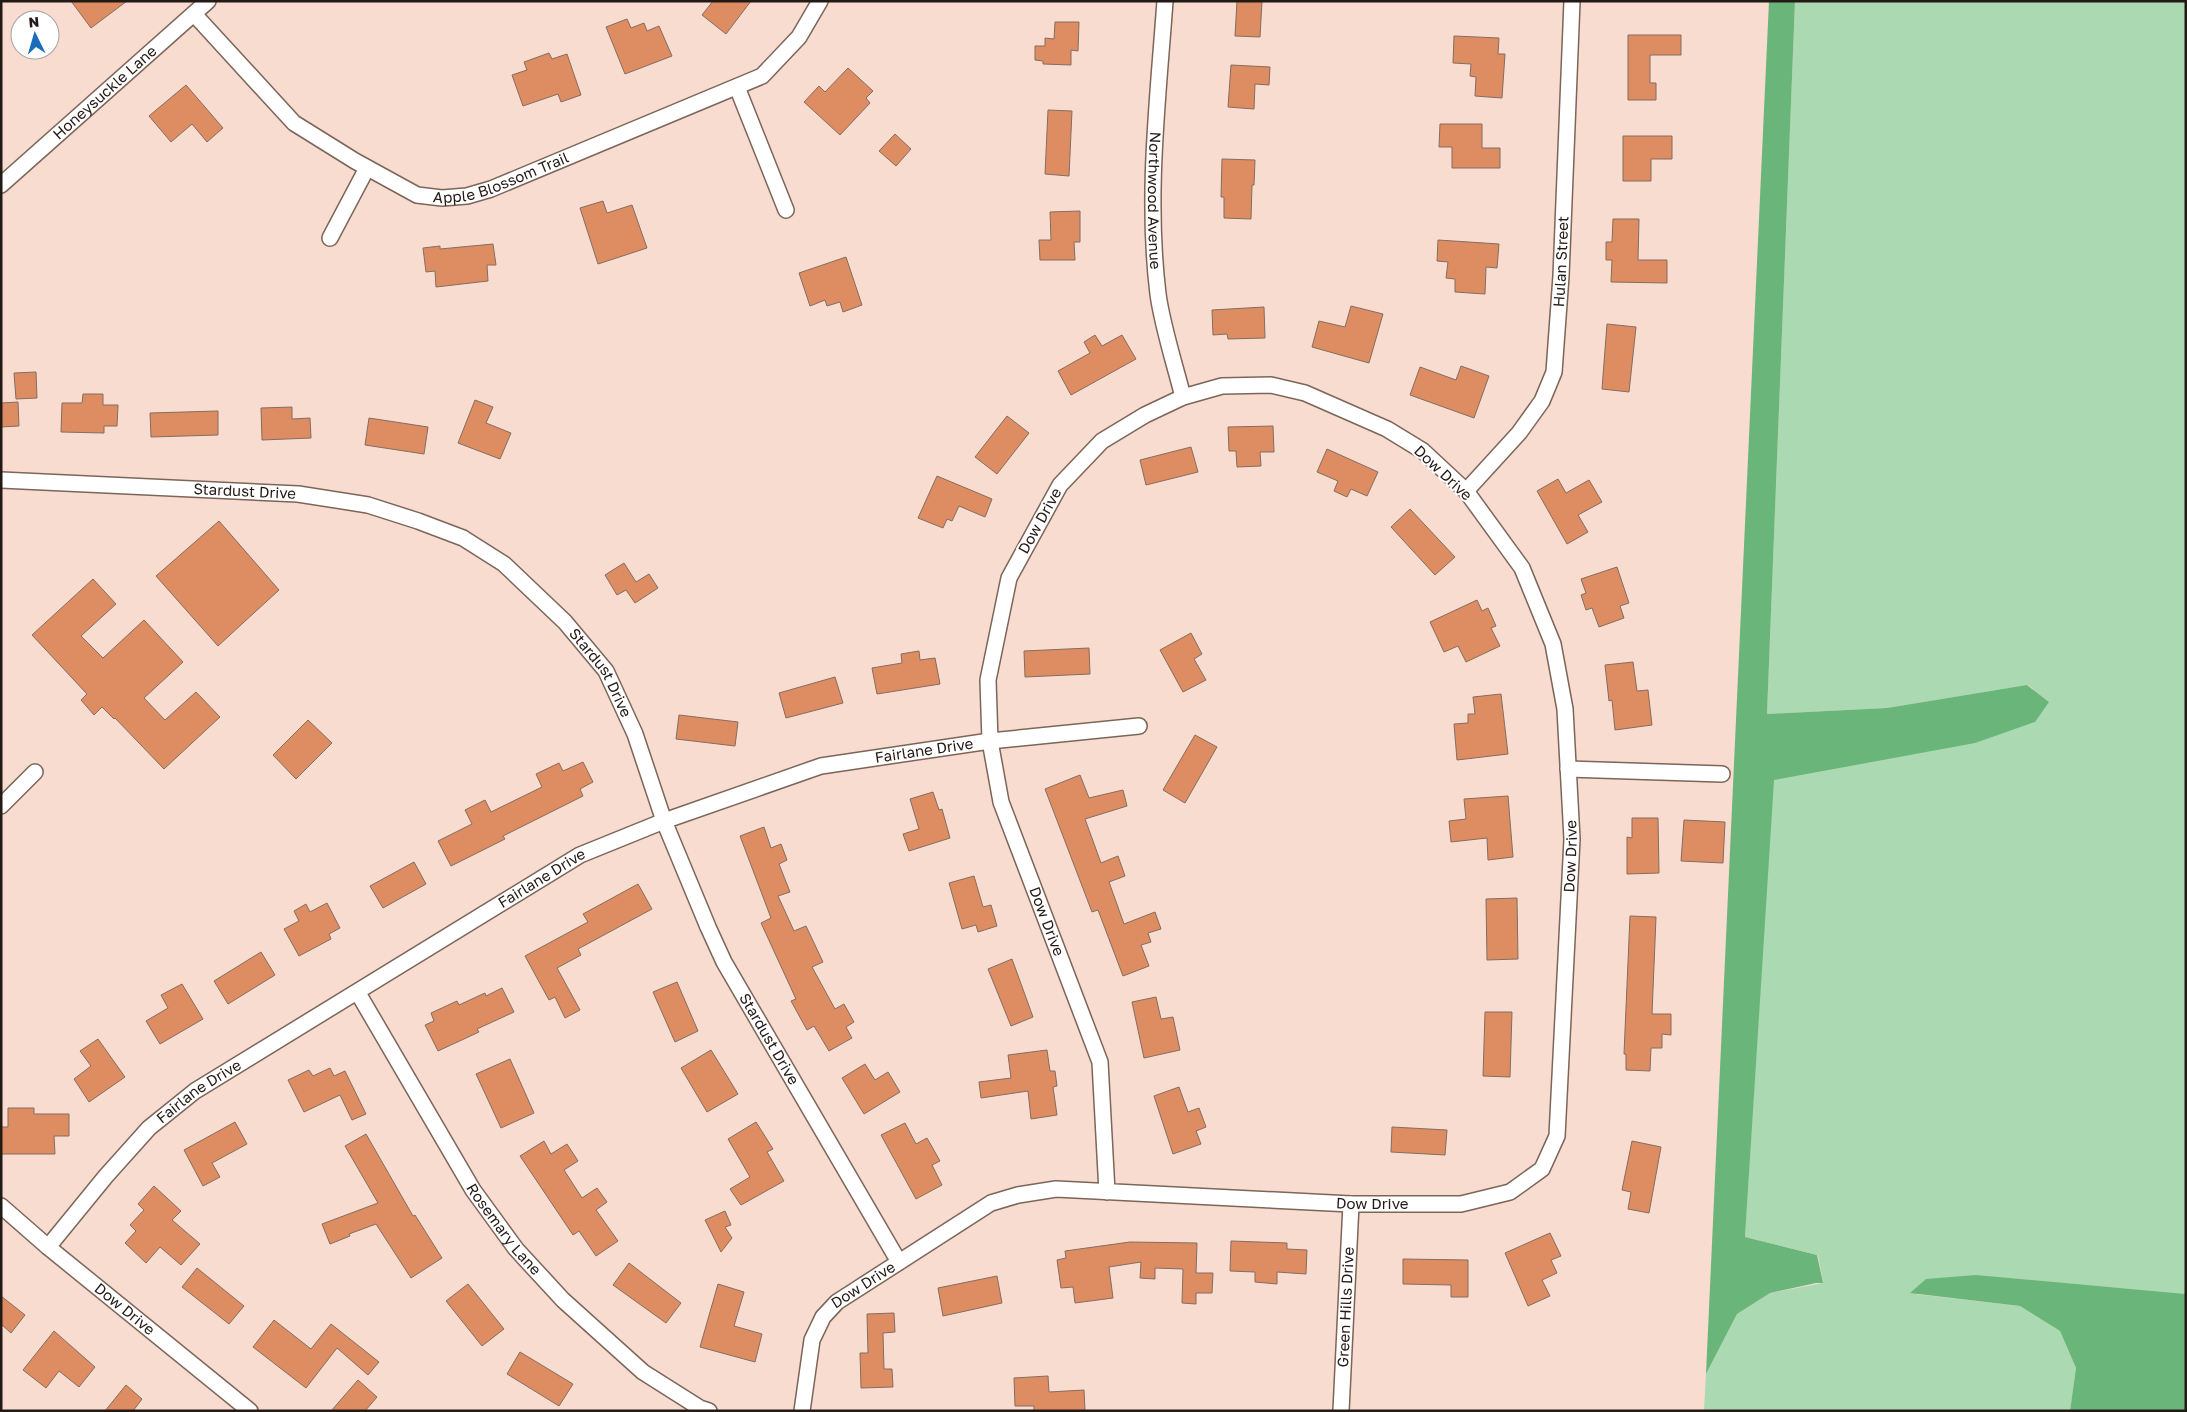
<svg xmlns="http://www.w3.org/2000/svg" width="2187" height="1412" viewBox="0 0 2187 1412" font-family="'Golos Text',sans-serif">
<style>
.green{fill:#abd9b2}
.forest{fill:#6ab579}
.building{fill:#de8c61;stroke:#846d61}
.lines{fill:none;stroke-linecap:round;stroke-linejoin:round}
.minor-casing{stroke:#7c6559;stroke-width:18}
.minor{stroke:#fff;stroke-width:15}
.labels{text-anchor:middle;stroke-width:4;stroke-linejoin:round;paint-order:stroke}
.street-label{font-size:15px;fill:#231915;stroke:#fff}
</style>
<rect width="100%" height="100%" fill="#f8dccf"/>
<polygon class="green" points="1795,1 2186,1 2186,1294 1974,1275 1915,1294 2020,1306 2060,1331 2076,1368 2070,1411 1704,1411 1706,1374 1737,1314 1770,1293 1823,1283 1818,1255 1745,1237 1773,780 2049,702 2028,685 1887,708 1767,714"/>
<g class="forest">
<polygon points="1769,1 1795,1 1767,714 1887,708 2027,685 2049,702 2035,722 1975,743 1774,780 1745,1237 1817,1255 1823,1283 1816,1283 1770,1293 1737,1314 1706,1374"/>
<polygon points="1976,1275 2186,1294 2186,1411 2070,1411 2076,1368 2060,1331 2020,1306 1910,1293 1926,1279"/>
</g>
<g class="building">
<polygon points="71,1 127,1 91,28"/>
<polygon points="713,1 751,1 726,34 702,15"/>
<polygon points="1237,1 1262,1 1260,37 1235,36"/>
<polygon points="627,19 631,28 644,23 647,31 659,26 672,56 625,74 606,27"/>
<polygon points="1055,22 1079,22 1078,51 1071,50 1071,65 1043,64 1043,61 1035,60 1035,46 1045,46 1045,38 1054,39"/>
<polygon points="1628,35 1681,35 1681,55 1650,55 1650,83 1656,83 1656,100 1628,100"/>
<polygon points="1454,36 1499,38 1498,54 1505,54 1502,98 1475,96 1476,77 1470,76 1471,64 1453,63"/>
<polygon points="549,53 552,59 567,54 581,95 561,102 558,94 523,106 512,75 527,70 524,62"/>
<polygon points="1231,65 1270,67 1269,85 1255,84 1254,109 1228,107"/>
<polygon points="848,68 873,91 866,98 870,103 840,135 804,102 819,86 825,92"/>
<polygon points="186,85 223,128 207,142 192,124 171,142 149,116"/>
<polygon points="1048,110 1072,111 1069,176 1045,174"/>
<polygon points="1440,124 1482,124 1482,148 1500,148 1500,168 1452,168 1452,147 1439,147"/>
<polygon points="895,134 911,149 896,166 879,151"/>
<polygon points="1623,136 1672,136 1672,159 1651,159 1651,181 1623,181"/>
<polygon points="1222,159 1255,160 1254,185 1252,185 1251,219 1224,218 1224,197 1221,197"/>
<polygon points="603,201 607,213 632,205 647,248 598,264 580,208"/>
<polygon points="1080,211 1080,242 1074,242 1075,260 1040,260 1039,240 1051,240 1050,212"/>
<polygon points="1613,219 1639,219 1638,260 1667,260 1667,283 1611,282 1612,260 1606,260 1606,242 1612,242"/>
<polygon points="1438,240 1499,244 1497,268 1486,267 1485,294 1455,292 1455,279 1446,278 1448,262 1437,261"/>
<polygon points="493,244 496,265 487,265 488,281 436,287 435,271 426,272 423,248 440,246 440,249"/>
<polygon points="846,257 862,305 843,312 840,302 827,306 825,300 810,306 799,273"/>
<polygon points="1351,306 1383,314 1369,363 1312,347 1319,321 1345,327"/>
<polygon points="1264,307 1265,338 1228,339 1227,334 1213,335 1212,310"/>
<polygon points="1607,324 1636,327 1629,392 1602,389"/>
<polygon points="1095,335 1102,346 1122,335 1136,359 1071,395 1058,371 1090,353 1084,342"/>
<polygon points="1461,366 1489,376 1474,418 1410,395 1420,367 1456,380"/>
<polygon points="36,372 37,398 16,399 14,373"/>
<polygon points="83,394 103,394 103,405 118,405 117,426 104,426 104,433 61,432 62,403 82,403"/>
<polygon points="475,400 493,407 486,423 511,433 500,459 458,443"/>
<polygon points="18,402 19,426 1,427 1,403"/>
<polygon points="292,407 292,419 310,418 311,438 262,440 261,408"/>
<polygon points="218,411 218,435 151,437 150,413"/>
<polygon points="1007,416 1029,433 997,474 975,457"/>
<polygon points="369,418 428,427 424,454 365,445"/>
<polygon points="1273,426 1274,452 1260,452 1261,466 1237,467 1236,451 1229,451 1228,427"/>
<polygon points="1191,447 1198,472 1146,485 1140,460"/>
<polygon points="1327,449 1378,472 1367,496 1351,489 1347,497 1334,491 1338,481 1317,472"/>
<polygon points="937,476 992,499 985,517 959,506 952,521 947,519 943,528 918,518"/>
<polygon points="1558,479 1566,493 1589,480 1602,502 1578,515 1588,532 1567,544 1537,491"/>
<polygon points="1410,509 1455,557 1435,575 1391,527"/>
<polygon points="219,521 279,590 218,646 156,576"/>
<polygon points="624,563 636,582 649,574 658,588 635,603 626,590 617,595 605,575"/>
<polygon points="1617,567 1629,603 1620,606 1624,618 1599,627 1592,608 1586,610 1581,595 1586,593 1581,579"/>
<polygon points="93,579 116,604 81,636 103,658 144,620 183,662 144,698 165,720 196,692 220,717 164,769 115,718 114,719 102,707 94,715 81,700 87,694 32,635"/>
<polygon points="1477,600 1482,611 1488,608 1496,626 1491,628 1500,646 1466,662 1458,646 1444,652 1430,622"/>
<polygon points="1191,633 1202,654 1194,659 1206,680 1183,692 1160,650"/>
<polygon points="1089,648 1090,674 1025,677 1024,651"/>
<polygon points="919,651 920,660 935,658 940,684 877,694 872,668 902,663 901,654"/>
<polygon points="1633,662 1637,691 1648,690 1652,725 1615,730 1612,700 1609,701 1605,665"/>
<polygon points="835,677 843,703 786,718 779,693"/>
<polygon points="1501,694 1508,754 1457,760 1454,724 1468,723 1468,714 1475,714 1473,697"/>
<polygon points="679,715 738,722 735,746 676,739"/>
<polygon points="308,720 332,743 296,779 273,755"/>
<polygon points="1195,735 1217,747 1185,803 1163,790"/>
<polygon points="583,762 593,782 580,789 583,796 503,836 505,839 451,866 438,841 472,824 465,810 485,800 491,812 542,787 536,774 559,763 563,771"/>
<polygon points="1080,775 1089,798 1123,790 1127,806 1085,819 1101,863 1118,856 1125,876 1109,882 1124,924 1155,912 1161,929 1148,933 1151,942 1141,945 1149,966 1123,976 1098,910 1092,912 1045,789"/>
<polygon points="933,792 939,810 942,809 950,838 909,851 903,834 919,829 910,799"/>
<polygon points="1508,796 1513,857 1488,860 1487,838 1451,842 1449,821 1466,819 1464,799"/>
<polygon points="1632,818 1658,818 1659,873 1627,874 1627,837 1632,838"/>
<polygon points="1684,820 1725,822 1723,863 1681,861"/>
<polygon points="764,827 771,848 781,844 787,860 779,864 790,892 778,896 794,931 806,926 823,962 812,967 835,1009 844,1004 854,1022 846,1027 852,1038 829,1051 814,1026 807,1030 791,1001 796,999 761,923 771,918 740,836"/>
<polygon points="414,862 426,884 383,908 370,886"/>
<polygon points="974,876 983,907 991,905 997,926 978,932 976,925 962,929 949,883"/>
<polygon points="638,884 652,909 578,949 581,955 557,968 580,1010 565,1018 555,997 549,1000 525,956 588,922 583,914"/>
<polygon points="1517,898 1518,959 1487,960 1486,899"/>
<polygon points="327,903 340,928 329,934 331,939 299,956 284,929 299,921 294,911 306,904 310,912"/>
<polygon points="1630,916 1656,917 1652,1014 1671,1014 1671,1035 1662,1034 1662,1048 1651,1048 1650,1071 1626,1070 1626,1054 1624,1054"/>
<polygon points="261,952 275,975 228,1004 214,981"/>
<polygon points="1012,959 1033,1017 1011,1026 988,969"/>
<polygon points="677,982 698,1031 675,1042 653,992"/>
<polygon points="182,984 203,1019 160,1044 146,1021 168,1008 161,995"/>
<polygon points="502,988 514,1012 477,1029 479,1032 438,1051 425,1025 434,1021 431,1013 457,1001 459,1005 485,993 486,996"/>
<polygon points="1156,997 1161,1019 1173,1017 1180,1050 1144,1058 1132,1002"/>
<polygon points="1485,1012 1512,1012 1510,1077 1483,1076"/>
<polygon points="98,1039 125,1077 89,1102 74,1079 91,1066 80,1051"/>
<polygon points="711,1050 738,1094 707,1112 681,1068"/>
<polygon points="1047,1050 1050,1071 1055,1071 1057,1086 1053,1087 1057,1115 1031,1119 1028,1091 981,1098 979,1082 1011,1078 1008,1055"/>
<polygon points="510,1059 534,1113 501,1128 476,1074"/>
<polygon points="865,1064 875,1080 888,1072 900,1092 864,1114 842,1078"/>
<polygon points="330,1068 334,1076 345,1071 366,1114 352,1120 340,1095 304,1112 288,1080 309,1070 313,1076"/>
<polygon points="1179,1087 1188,1112 1199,1108 1206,1127 1196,1131 1201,1144 1173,1154 1154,1096"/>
<polygon points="8,1108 34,1108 34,1114 69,1114 69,1136 54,1136 55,1154 1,1154 1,1127 8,1127"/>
<polygon points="235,1122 247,1144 212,1163 220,1177 203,1186 184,1150"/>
<polygon points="756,1122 773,1149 767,1152 784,1181 741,1205 730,1189 750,1177 728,1139"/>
<polygon points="905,1123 916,1144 927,1138 940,1161 932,1165 942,1185 916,1199 881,1135"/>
<polygon points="1392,1127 1447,1130 1445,1155 1391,1152"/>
<polygon points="366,1134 413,1216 415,1215 442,1258 411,1278 376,1224 349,1234 350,1236 330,1244 322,1224 378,1203 345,1146"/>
<polygon points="544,1141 551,1154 567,1144 578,1161 564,1170 582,1198 597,1188 607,1202 596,1210 618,1241 596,1256 579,1231 573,1235 520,1156"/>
<polygon points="1632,1141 1661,1147 1649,1213 1628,1209 1631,1192 1622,1190"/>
<polygon points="154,1186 181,1211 172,1220 200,1244 181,1265 160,1247 146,1263 125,1243 136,1231 130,1225 144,1210 138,1204"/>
<polygon points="725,1211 731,1225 725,1227 732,1238 721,1252 705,1220"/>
<polygon points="1550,1233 1561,1256 1551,1260 1557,1273 1542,1280 1550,1296 1528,1306 1505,1253"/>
<polygon points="1231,1241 1287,1243 1287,1249 1307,1250 1306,1274 1277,1272 1277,1284 1255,1282 1255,1272 1230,1271"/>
<polygon points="1130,1242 1197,1243 1196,1273 1213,1273 1212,1293 1196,1293 1196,1304 1182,1303 1183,1269 1155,1268 1155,1279 1140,1278 1141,1262 1109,1267 1113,1298 1075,1303 1073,1287 1061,1288 1057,1260 1066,1258 1065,1251"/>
<polygon points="1403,1259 1468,1260 1468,1297 1451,1297 1451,1285 1403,1284"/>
<polygon points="629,1263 681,1303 666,1323 613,1285"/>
<polygon points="197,1268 244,1306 229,1324 182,1287"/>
<polygon points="997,1276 1002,1303 943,1316 938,1288"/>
<polygon points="468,1284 504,1329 482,1346 446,1301"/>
<polygon points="718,1284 744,1292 734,1326 762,1334 755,1362 700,1347"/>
<polygon points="1,1296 25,1315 11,1333 1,1324"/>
<polygon points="894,1313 895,1332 883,1333 884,1369 892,1369 893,1387 861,1388 860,1353 868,1353 867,1314"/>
<polygon points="274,1320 311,1349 331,1324 379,1362 368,1375 337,1348 306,1388 253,1347"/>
<polygon points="54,1331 95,1367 79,1387 59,1371 46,1388 23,1370"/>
<polygon points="520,1352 573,1384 559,1406 507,1374"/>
<polygon points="1048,1376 1049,1392 1084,1390 1085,1411 1034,1411 1034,1406 1015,1406 1014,1378"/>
<polygon points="358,1380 377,1397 365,1411 331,1411"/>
<polygon points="126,1385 142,1399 133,1411 105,1411"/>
</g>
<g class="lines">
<g class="minor-casing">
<g id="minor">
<path id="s1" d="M1165,1C1158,99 1146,196 1158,294C1162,325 1175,365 1183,397"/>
<path id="s2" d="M194,14L294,123L355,161L417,195L442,198L467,196L491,189L762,76L799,37L820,1"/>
<polyline points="737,87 786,210"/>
<path id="s3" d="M1,185L208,1"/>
<polyline points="330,238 367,168"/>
<path id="s4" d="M1,480L298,494L368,505L418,521L463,538L504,564L565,622L606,671L635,734L664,821L708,927L724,962L899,1262"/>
<path id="s5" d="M1466,491L1519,433L1542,401L1554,372L1561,276L1572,1"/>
<polyline points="1568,769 1722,774"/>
<polyline points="1,806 35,772"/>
<path id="s6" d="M358,993L473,1190L516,1249L563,1300L643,1372L700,1408L709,1411"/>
<path id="s7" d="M1,1206L48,1247L250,1411"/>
<path id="s8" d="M48,1247L106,1176L149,1128L195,1091L580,855L664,821L821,766L990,741L1139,726"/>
<path id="s9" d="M802,1411L812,1340L823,1317L837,1302L991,1203L1018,1195L1056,1189L1351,1204H1461L1510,1192L1542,1169L1557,1136L1572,839L1565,709L1553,644L1522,568L1466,491L1423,451L1387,429L1305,393L1271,385L1222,386L1183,397L1145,415L1102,441L1060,485L1009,578L988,680L990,741L1001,802L1100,1062L1107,1192"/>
<path id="s10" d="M1341,1411L1351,1204"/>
</g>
</g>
<use href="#minor" class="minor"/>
</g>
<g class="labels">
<g class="street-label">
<text dy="5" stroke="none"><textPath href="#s3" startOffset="139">Honeysuckle Lane</textPath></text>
<text dy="5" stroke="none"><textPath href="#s2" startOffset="378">Apple Blossom Trail</textPath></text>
<text dy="5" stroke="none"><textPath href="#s1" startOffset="200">Northwood Avenue</textPath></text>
<text dy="5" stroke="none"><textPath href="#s5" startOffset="260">Hulan Street</textPath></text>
<text transform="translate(1443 473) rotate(43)" y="5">Dow Drive</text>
<text dy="5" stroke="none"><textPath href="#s4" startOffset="244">Stardust Drive</textPath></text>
<text transform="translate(1040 521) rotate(-61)" y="5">Dow Drive</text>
<text dy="5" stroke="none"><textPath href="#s4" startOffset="664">Stardust Drive</textPath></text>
<text dy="5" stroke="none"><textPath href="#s8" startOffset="1028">Fairlane Drive</textPath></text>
<text dy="5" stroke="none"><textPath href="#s9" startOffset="1179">Dow Drive</textPath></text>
<text dy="5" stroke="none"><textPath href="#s8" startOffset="622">Fairlane Drive</textPath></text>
<text dy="5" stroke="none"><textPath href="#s9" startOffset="2499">Dow Drive</textPath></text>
<text dy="5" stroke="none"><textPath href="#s4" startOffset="1069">Stardust Drive</textPath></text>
<text dy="5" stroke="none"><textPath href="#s8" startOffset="218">Fairlane Drive</textPath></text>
<text dy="5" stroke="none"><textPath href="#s9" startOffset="684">Dow Drive</textPath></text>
<text dy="5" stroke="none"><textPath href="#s6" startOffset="278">Rosemary Lane</textPath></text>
<text dy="5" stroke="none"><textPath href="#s9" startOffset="149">Dow Drive</textPath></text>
<text dy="5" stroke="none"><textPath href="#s10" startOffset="104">Green Hills Drive</textPath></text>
<text dy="5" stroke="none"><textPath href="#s7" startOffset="161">Dow Drive</textPath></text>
</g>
</g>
<rect width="2187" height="1412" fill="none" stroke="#231915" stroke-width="5"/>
<g transform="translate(35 35) rotate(355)"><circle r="24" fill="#ffffff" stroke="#a7a3a1"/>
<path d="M0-4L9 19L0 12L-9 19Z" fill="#1a6dbb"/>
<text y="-8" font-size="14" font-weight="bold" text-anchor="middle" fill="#231915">N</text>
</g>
</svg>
